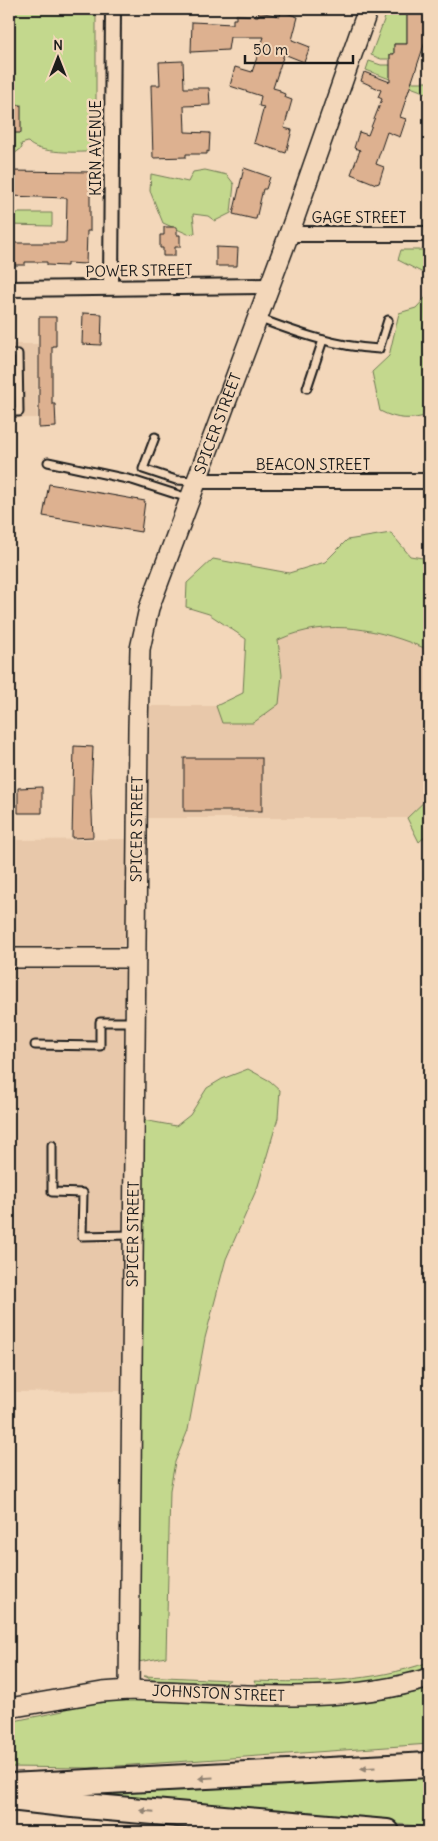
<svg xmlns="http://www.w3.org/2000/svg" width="438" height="1841" viewBox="0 0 438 1841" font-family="Delius,sans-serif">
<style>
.built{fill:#e8c8aa}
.green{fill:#c3d88d;stroke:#707a54}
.building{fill:#ddb190;stroke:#1c1c1c}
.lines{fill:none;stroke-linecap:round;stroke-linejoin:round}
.lane-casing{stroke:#1c1c1c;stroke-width:11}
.street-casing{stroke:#1c1c1c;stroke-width:18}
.secondary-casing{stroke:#1c1c1c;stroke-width:22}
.highway-casing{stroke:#1c1c1c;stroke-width:28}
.lane{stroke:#f3d7ba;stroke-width:7}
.street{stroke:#f3d7ba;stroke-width:14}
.secondary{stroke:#f3d7ba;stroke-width:19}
.highway{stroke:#f3d7ba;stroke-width:24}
.oneway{fill:#928373}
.labels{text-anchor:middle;stroke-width:5;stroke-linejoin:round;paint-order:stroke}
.street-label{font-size:15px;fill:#1c1c1c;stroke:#f3d7ba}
</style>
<rect width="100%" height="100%" fill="#f3d7ba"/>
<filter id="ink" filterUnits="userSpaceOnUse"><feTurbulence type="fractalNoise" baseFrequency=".02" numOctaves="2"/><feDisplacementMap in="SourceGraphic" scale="10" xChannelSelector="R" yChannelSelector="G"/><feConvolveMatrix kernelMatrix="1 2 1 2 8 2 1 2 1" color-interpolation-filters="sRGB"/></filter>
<g filter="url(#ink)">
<g class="built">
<polygon points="9,299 9,344 38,344 37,418 9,418"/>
<polygon points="267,614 429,614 429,797 407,818 146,818 147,706 266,706"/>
<polygon points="129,839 126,936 123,946 113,948 16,949 17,840"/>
<polygon points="9,965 120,965 125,972 122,1391 16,1392 16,1023 9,1022"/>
</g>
<g class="green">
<path d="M9,10H96V151C81,153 37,154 28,142L21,144L22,148L14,154H9Z"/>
<polygon points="387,12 407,13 407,44 394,44 394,54 390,54 390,59 381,59 371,55"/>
<polygon points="369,61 381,65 390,65 403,82 428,82 429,94 366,70"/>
<polygon points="205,170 227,175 234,184 231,213 215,221 208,216 193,214 195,233 188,234 163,223 150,191 151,174 188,182 193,172"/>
<polygon points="9,213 52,213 52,226 9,225"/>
<path d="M401,250H429V415C411,420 397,420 380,411L372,372L389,356L399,313L416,308L428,295L425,274L398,260Z"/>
<path d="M391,533L410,556L429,559V650C379,629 330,617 278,640L282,675L279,704L253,723H222L216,706L243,693L246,639L209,614L186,607L187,583L213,559L289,573L325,562L347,540Z"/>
<polygon points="429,797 429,833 419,842 407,818"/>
<polygon points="248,1069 270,1081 280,1090 278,1118 258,1186 226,1259 205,1338 188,1430 175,1462 170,1490 166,1657 138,1662 143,1120 176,1126 190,1115 207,1088 222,1079"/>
<path d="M429,1662V1667C373,1687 315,1687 256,1685L254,1681C314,1683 372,1682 429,1662Z"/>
<polygon points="144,1676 230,1680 225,1683 153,1680"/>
<path d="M429,1689V1744L89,1768L9,1767V1722L63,1711V1707L114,1700L143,1699C241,1703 334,1716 429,1689Z"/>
<polygon points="396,1777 429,1777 429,1827 57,1793 139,1792"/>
</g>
<g class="building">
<polygon points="407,9 429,9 429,30 400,117 406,119 400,137 387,132 376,164 384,167 379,183 376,184 351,174 360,150 354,148 359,132 368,135 382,99 378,97 381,90 361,81 364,72 390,82 390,54 394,54 394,44 407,44"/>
<polygon points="281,11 298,17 292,40 310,47 304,62 284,54 273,88 280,90 280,92 285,94 284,97 292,100 284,128 292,130 286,153 254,143 264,107 259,106 261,96 230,86 235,67 252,72 264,37 230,37 228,50 191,52 192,22 233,24 233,19 236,19 236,15 258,16 259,12 280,16"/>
<polygon points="183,61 184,88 209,88 210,105 184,106 185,132 210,133 209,152 207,151 207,154 186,154 186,157 153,158 151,85 160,85 159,62"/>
<rect x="9" y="105" width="12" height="28"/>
<polygon points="244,168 270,177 266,189 263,189 256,219 254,219 233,214"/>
<polygon points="9,171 93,172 93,184 90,184 90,231 87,231 86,264 67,263 67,266 47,265 47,262 25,262 25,265 9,265 9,243 66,243 67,198 9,196"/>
<polygon points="164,227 177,227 177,235 180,235 180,247 175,247 175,256 163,256 163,248 160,248 160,235 164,235"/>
<polygon points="216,247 238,248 237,266 216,266"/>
<polygon points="83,313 102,314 101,345 82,344"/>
<polygon points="39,317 56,317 56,346 52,346 52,404 55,404 56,427 39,428"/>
<polygon points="49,484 145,501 141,532 43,516"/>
<polygon points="74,746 93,747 91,792 93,837 72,838"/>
<rect x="184" y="758" width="78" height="53"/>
<polygon points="42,787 42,813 18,813 18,788"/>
</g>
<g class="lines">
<g class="lane-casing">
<g id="lane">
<path d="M258,318C297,333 337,347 379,349L388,320"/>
<polyline points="9,354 18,354 19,412 9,412"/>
<polyline points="307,388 323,340"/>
<polyline points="155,437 143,469 176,480 196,481"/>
<polyline points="48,462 132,480 188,498"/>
<polyline points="35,1045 100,1046 100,1022 134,1022"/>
<polyline points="52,1145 52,1192 83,1193 82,1236 131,1235"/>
</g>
</g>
<g class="street-casing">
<g id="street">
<polyline points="289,234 429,234"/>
<polyline points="111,287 113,9"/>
<polyline points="9,289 269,286"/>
<polyline points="196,481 429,481"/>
</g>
</g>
<g class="secondary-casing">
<g id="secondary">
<polyline points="9,958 136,958"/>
<path id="s1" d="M129,1690L138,728L140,649L149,608L289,234L368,9"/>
<path id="s2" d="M9,1708L102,1692L129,1690C230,1692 331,1708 429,1678"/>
</g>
</g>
<g class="highway-casing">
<g id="highway">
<polyline points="9,1786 429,1765"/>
<polyline points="10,1798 72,1805 387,1832"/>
</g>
</g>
<use href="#lane" class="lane"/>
<use href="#street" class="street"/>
<use href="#secondary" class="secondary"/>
<use href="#highway" class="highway"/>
</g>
<defs><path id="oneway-solid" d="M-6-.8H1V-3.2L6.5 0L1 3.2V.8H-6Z" transform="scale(1.25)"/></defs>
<g class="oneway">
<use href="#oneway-solid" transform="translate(368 1768) rotate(176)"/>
<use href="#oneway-solid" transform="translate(206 1778) rotate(176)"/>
<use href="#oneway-solid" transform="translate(147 1811) rotate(-175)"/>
</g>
</g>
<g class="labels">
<g class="street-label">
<text transform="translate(96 148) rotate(-90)" y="5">KIRN AVENUE</text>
<text x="359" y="223">GAGE STREET</text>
<text transform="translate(139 271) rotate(-1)" y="5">POWER STREET</text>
<text dy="5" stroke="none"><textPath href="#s1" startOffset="1280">SPICER STREET</textPath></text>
<text x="313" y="470">BEACON STREET</text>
<text dy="5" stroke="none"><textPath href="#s1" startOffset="861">SPICER STREET</textPath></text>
<text dy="5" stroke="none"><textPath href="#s1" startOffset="456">SPICER STREET</textPath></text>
<text dy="5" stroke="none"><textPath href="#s2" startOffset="211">JOHNSTON STREET</textPath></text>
</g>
</g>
<rect width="438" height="1841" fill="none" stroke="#f3d7ba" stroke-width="30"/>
<rect x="15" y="15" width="408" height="1811" fill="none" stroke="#1c1c1c" stroke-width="2" filter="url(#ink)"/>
<g transform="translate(58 58)" stroke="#f3d7ba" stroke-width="4" paint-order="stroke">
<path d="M0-4L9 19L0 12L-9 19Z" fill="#1c1c1c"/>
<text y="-8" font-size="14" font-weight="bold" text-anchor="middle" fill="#1c1c1c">N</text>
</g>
<path d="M245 55v8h108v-8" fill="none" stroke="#1c1c1c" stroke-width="2.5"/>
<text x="253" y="55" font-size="15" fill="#1c1c1c" stroke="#f3d7ba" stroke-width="4" paint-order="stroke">50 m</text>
</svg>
